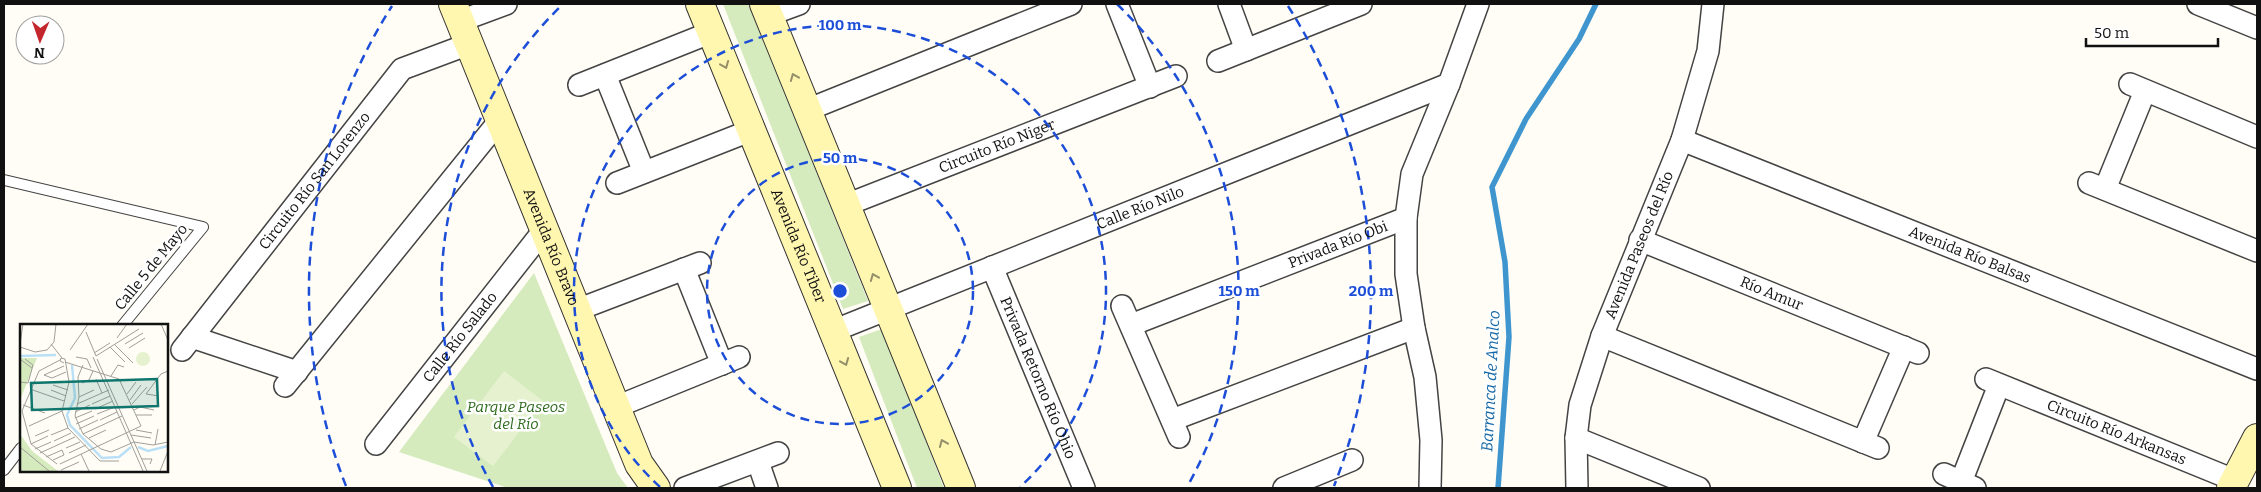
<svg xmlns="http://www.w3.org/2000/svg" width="2261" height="492" viewBox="0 0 2261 492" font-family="Bitter,serif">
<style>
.green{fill:#d5ebbd}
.pitch{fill:#e6f2cf}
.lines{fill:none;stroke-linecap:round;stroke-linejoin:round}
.stream{stroke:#3f96cf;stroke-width:5.5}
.lane-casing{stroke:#444;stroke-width:12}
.street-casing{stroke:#444;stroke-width:24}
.secondary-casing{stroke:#333;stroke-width:30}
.lane{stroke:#fff;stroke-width:10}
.street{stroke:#fff;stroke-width:21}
.secondary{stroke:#fff6b0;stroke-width:28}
.oneway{stroke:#948f68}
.ring{fill:none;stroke:#1d4ed8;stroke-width:2.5;stroke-dasharray:9 6}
.labels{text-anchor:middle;stroke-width:5;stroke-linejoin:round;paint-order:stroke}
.street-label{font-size:15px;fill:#111;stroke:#fff}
.park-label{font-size:15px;font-style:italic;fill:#2f6b1f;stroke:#fff}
.water-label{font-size:16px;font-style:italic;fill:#1768a6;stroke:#fff}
.inset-river{fill:none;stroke:#b9e0f7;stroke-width:2.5}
.inset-road{fill:none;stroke:#a09f9a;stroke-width:1}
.view{fill:#0f766e;fill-opacity:0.15;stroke:#0f766e;stroke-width:2.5}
.inset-edge{fill:none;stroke:#111;stroke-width:2.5}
.centre{fill:#1d4ed8;stroke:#fff;stroke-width:2.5}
.ring-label{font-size:15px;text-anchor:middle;font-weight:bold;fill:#1d4ed8;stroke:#fff;stroke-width:5;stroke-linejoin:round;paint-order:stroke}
</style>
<rect width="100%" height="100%" fill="#fffdf5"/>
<g class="green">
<polygon points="723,4 749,4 868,301 843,309"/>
<polygon points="534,273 617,473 628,488 508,488 399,452"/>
<polygon points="882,329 944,488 917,488 859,337"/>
</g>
<polygon class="pitch" points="504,371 543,401 493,466 454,437"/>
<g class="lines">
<polyline class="stream" points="1498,488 1509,337 1505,262 1492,187 1526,119 1579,39 1596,4"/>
<g class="lane-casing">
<g id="lane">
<polyline points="4,180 203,227 122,326"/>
<polyline points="4,470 21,448"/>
</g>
</g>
<g class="street-casing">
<g id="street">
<polyline points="1117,4 1150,87"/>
<polyline points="1229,4 1246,50"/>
<polyline points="2198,4 2257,28"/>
<polyline points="769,15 799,4"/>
<polyline points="460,21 506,4"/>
<polyline points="1218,61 1361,4"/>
<polyline points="605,75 644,172"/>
<polyline points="2130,84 2257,137"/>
<polyline points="579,85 712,32"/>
<polyline points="807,110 1071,4"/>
<path id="s1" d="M1682,140L2257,369"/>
<polyline points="617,183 752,130"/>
<polyline points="2089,183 2257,251"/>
<polyline points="2105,189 2145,91"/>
<path id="s2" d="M846,205L1176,76"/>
<path id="s3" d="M1640,240L1918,353"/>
<path id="s4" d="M992,267L1084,488"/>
<polyline points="684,269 722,364"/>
<polyline points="1122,306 1179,437"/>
<polyline points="577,310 700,263"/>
<path id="s5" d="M1131,325L1406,218"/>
<path id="s6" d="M833,331L1449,84"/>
<polyline points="1602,336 1878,448"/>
<polyline points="192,337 297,372"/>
<path id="s7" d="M182,350L402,69L469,44"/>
<path id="s8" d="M1986,379L2234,480"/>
<polyline points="285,386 500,120"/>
<polyline points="616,407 739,357"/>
<polyline points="1172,420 1414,328"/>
<polyline points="1576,438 1699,488"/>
<polyline points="1863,442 1904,347"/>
<path id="s9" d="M376,444L544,230"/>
<polyline points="758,462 767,488"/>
<polyline points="1944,474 1975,488"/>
<polyline points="1961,482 1999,385"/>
<polyline points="685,488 778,453"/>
<polyline points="1284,488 1352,460"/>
<polyline points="1430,488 1431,440 1425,377 1414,328 1406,274 1406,218 1412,174 1449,84 1478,4"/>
<path id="s10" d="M1577,488L1576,438L1580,405L1602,336L1682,140L1708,51L1713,4"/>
</g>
</g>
<g class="secondary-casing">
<g id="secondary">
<path id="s11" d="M453,4L639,464L656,488"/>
<path id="s12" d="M700,4L897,488"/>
<polyline points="764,4 961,488"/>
<polyline points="2231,488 2257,438"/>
</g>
</g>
<use href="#lane" class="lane"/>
<use href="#street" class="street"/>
<use href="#secondary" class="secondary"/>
</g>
<defs><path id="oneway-chevron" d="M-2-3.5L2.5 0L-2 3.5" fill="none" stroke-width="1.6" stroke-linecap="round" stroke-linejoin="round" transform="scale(1.25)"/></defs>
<g class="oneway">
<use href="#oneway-chevron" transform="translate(725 65) rotate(68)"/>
<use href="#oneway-chevron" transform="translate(794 77) rotate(-112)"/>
<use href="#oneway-chevron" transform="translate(874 277) rotate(-112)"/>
<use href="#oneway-chevron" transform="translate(845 362) rotate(68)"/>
<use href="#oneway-chevron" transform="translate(943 443) rotate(-112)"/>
</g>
<g class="ring">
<circle cx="840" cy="291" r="133"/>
<path d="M660 487A266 266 0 1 1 1020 487"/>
<path d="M493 487A399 399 0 0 1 563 4M1117 4A399 399 0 0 1 1187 487"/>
<path d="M346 486A531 531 0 0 1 392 6M1288 6A531 531 0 0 1 1334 486"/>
</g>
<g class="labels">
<g class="street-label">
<text dy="5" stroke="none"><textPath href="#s2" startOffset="162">Circuito Río Niger</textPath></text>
<text dy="5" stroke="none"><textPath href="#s7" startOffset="215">Circuito Río San Lorenzo</textPath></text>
<text dy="5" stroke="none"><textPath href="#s6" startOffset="331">Calle Río Nilo</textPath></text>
<text dy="5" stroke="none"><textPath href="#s5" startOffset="222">Privada Río Obi</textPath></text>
<text dy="5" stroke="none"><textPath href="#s10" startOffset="254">Avenida Paseos del Río</textPath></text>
<text dy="5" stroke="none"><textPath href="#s12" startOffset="261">Avenida Río Tiber</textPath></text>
<text dy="5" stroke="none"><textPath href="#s11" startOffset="262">Avenida Río Bravo</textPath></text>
<text dy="5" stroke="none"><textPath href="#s1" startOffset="310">Avenida Río Balsas</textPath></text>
<text transform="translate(151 267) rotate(-51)" y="5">Calle 5 de Mayo</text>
<text dy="5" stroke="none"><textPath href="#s3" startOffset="142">Río Amur</textPath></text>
<text dy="5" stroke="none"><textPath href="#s9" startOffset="136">Calle Río Salado</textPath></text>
<text dy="5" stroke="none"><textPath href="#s4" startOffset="120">Privada Retorno Río Ohio</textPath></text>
<text dy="5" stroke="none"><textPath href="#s8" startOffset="141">Circuito Río Arkansas</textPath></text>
</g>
<g class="park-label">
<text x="516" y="412">Parque Paseos<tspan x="516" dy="17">del Río</tspan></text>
</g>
<g class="water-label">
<text transform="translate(1490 381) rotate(-87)" y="6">Barranca de Analco</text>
</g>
</g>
<g transform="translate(20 324)">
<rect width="148" height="148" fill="#fffdf5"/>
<path d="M0,34H17L0,76ZM0,110L12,127L38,147H0Z" fill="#d5ebbd"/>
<path d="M116 35a7 7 0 1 1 14 0a7 7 0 1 1-14 0Z" fill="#e6f2cf"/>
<path class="inset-river" d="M0,32L36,31M52,41L55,74L47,91L50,101L82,134L99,133L111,123M118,123L128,127L148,122"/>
<path class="inset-road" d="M141,0L148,16M66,8L76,32L119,5M97,14L107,0M0,20L3,0M31,20L42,34M94,20L113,39M105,20L123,9M0,23L15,28L27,26L34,18L36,0M90,23L105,38M109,24L125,14M50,26L68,0M74,29L90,19M56,33L67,35L71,44M73,33L123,147M0,35L12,44M77,35L127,147M44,39L40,37L41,34L45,35L49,58L42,87L48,104L80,137H99M63,41L58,53L59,73L55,92L63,110L81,125L91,128L114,118L133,121L148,118M24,51L32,54L46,48M24,51L44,42M91,52L98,41L104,43M76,55L82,69M0,58L8,59L13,41L5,35M62,59L69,56L73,47M33,61L48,66M10,65L44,77M31,66L46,72M107,70L116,58M139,72L126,70L141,50L148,47M59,73L74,66M110,76L121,61M57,80L89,66M72,80L90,72M112,80L127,63M3,81L25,89M75,85L93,77M114,86L120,83L134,86M55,88L70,81M77,90L95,83M116,91H132M55,94L72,87M80,96L97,88M56,100L74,92M9,102L42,87M59,105L78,96M116,106L132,109M63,110L102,92M31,111L48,104M111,111L131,114M15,112L29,106M69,114L86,106M34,117L51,109M11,120L28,112M135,121L138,105M0,123L29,147M46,124L60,118M15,125L31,118M20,129L55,113M49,129L66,121M61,130L69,147M26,133L42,126L44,131L33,136M122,135H132L130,140M37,140L11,120L2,87L19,47L40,36M40,140L121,102L99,55L45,38M41,146L59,138M140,147L148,127"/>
<path class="view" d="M137,55L138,82L12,86L11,59Z"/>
<rect width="148" height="148" class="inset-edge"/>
</g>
<circle cx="840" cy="291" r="8" class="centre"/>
<g class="ring-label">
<text x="840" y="30">100 m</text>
<text x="840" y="163">50 m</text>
<text x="1239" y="296">150 m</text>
<text x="1371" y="296">200 m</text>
</g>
<rect width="2261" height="492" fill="none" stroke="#111111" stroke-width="10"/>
<g transform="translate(40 40) rotate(182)"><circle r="24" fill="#ffffff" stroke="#a0a0a0"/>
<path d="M0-4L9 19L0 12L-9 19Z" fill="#c4262e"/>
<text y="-8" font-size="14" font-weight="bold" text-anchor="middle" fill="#111111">N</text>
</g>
<path d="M2086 38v8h132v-8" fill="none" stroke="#111111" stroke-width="2.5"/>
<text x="2094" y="38" font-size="15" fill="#111111" stroke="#ffffff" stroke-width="4" paint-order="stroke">50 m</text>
</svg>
